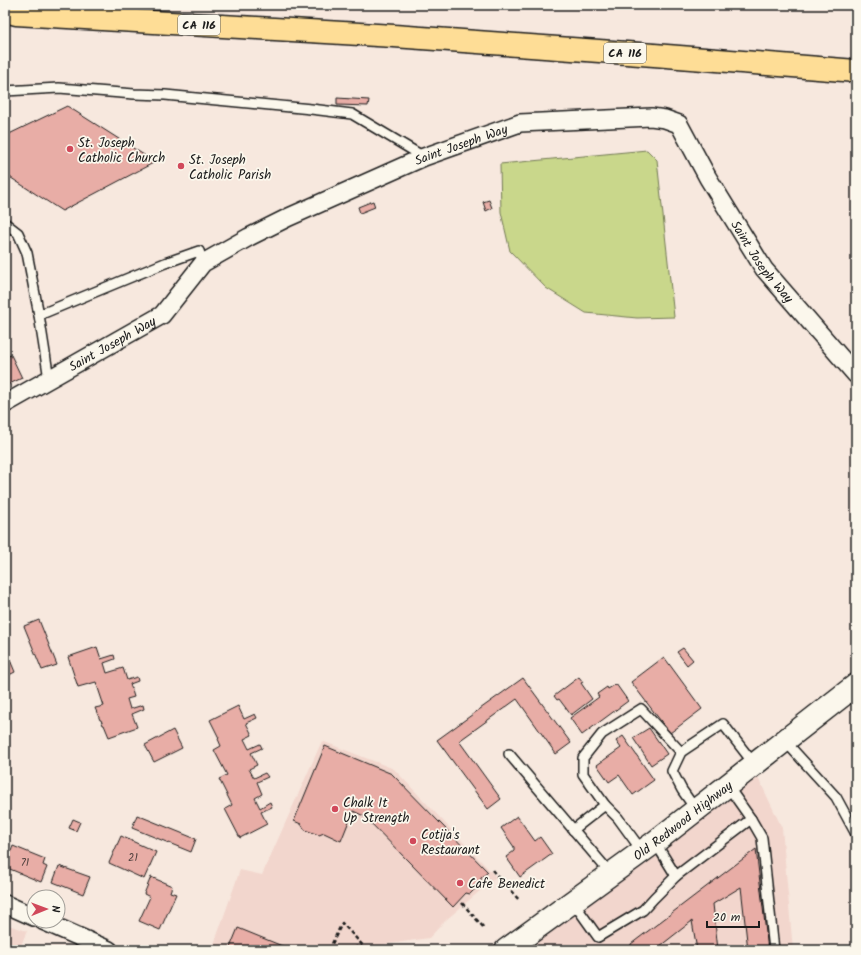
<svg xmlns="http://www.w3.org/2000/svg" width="861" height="955" viewBox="0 0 861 955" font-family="Kalam,sans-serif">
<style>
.built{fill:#f2d6cd}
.green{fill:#c9d78b;stroke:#727a54}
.building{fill:#e8ada6;stroke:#1c1c1c}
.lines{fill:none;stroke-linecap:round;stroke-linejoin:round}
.service-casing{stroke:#1c1c1c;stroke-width:12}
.minor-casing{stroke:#1c1c1c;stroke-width:20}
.secondary-casing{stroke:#1c1c1c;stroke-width:25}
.motorway-casing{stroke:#1c1c1c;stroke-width:25}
.path{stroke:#1c1c1c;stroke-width:2.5;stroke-dasharray:4 3;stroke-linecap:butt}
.service{stroke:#fbf7ec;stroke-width:9}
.minor{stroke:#fbf7ec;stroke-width:17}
.secondary{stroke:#fbf7ec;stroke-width:22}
.motorway{stroke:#fedd96;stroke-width:22}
.poi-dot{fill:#d1495b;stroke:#fbf7ec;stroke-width:1.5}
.labels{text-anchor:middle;stroke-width:3.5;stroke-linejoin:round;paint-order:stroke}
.number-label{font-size:11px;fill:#4f403e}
.shield{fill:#fbf7ec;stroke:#5f5e5a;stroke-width:1}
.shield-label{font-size:12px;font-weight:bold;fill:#1c1c1c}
.poi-label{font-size:13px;fill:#1c1c1c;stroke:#fbf7ec;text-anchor:start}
.street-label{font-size:13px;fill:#1c1c1c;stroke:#fbf7ec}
</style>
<rect width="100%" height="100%" fill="#f7e8de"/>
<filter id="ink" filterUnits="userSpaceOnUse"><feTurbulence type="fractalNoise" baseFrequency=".025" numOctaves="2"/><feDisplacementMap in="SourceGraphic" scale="8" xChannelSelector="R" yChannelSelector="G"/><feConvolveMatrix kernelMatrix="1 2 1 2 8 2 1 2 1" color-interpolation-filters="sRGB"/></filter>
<g filter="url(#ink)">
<g class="built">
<polygon points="322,741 394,769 496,877 446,920 429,938 382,945 381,950 212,950 240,870 262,875"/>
<polygon points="756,773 782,828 793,950 525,950"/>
<polygon points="5,924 27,931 19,950 5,950"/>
</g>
<polygon class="green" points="647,150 657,160 674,317 637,318 586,313 546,288 510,251 501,212 500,164"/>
<g class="building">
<polygon points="337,98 369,100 368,106 337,105"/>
<polygon points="67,106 155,162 62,211 5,174 5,136"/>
<polygon points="489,200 492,208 486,211 483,202"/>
<polygon points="373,201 375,207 360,213 358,207"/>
<polygon points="5,354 6,357 11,355 22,378 5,386"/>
<polygon points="39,620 57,665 42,670 24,626"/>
<polygon points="97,647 101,659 114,655 115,659 104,663 107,673 123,668 127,680 137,677 138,681 130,684 134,697 127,699 130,709 143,705 144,709 132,714 137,727 109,737 104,725 103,725 101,720 100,720 95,708 104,706 96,682 78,687 68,657"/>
<polygon points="5,648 15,672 5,677"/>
<polygon points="683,648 693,660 687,665 677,652"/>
<polygon points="664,657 702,709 670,733 631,682"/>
<polygon points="579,677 583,682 581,683 592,699 571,715 559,699 557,700 554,696"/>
<polygon points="523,678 571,743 556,754 517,699 459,741 501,799 488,809 437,740"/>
<polygon points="616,684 628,701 582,735 570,718 599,697 597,694 607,687 608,689"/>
<polygon points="238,706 244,719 255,714 257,718 246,723 252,735 244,739 249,749 260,744 262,748 251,753 257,765 249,769 254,778 265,773 268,777 257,782 262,794 255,798 260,808 270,802 272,807 261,812 267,824 240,838 225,809 232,805 219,779 227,775 214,750 221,746 218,739 219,738 210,720"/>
<polygon points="5,725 8,733 5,735"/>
<polygon points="649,728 667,754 651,765 633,738"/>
<polygon points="173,730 182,748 154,762 145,745"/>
<polygon points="623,736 654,780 633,795 619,775 609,782 597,765 621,748 616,741"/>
<polygon points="325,746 392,774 488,872 481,878 481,883 470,894 466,893 453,907 364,816 353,811 341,841 324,833 319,835 305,830 301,824 294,821"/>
<polygon points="137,815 196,839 191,852 132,828"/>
<polygon points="517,816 535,841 540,837 552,854 520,877 506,857 514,851 514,847 501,828"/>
<polygon points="73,819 80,822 76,831 69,828"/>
<polygon points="121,836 156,852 144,879 109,863"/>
<polygon points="13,846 45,859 43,865 47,867 41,882 5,867"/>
<polygon points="756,849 768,950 748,950 741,887 713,904 718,950 697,950 692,921 655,950 631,950 631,944"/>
<polygon points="59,866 90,877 83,894 53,882"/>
<polygon points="151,877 172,886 170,892 176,894 160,930 139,921 150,897 144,894"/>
<polygon points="238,928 292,950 229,950"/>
<polygon points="357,946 360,950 351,950"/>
</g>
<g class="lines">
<g class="service-casing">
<g id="service">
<polyline points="5,91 59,88 134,94 165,95 311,109 352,114 424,157"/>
<polyline points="5,223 18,233 27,253 39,315 165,263 199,251 203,263"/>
<polyline points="39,315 49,379"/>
<polyline points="784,740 836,797 856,834"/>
<polyline points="509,754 611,874"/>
<polyline points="727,785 751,819 762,838 774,950"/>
<polyline points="605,805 583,774 583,758 602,734 641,709 681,752"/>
<polyline points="696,810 682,790 672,771 681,752 723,724 754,764"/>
<polyline points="573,830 605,805 618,818 642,851"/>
<polyline points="655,842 676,876 751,819"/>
<polyline points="573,902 598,937 643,910 654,898 676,876"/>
</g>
</g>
<g class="minor-casing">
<g id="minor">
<path id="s1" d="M5,404L162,315L203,263L249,237L289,217L424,157L520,123L651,117L665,119L679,124L708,178L764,269L856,375"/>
<polyline points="5,904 34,917"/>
<polyline points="43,921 109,950"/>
</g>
</g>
<g class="secondary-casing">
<g id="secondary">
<path id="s2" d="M506,950L655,842L856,685"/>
</g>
</g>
<g class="motorway-casing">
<polyline id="motorway" points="5,11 16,14 394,36 654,55 856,71"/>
</g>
<g class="path">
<polyline points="492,870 520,901"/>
<polyline points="462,903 484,928"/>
<polyline points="329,950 342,923 367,950"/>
</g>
<use href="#service" class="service"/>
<use href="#minor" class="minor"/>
<use href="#secondary" class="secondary"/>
<use href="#motorway" class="motorway"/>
</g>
</g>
<g class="poi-dot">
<circle cx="70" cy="149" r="4"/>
<circle cx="181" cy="166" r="4"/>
<circle cx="335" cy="809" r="4"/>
<circle cx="413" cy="841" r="4"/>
<circle cx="460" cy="883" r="4"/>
</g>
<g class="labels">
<g class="number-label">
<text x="133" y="861">21</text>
<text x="25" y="866">71</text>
</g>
<g class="shield">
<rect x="178" y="15" width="42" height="20" rx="3"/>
<rect x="604" y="43" width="42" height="20" rx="3"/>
</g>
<g class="shield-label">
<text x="199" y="29">CA 116</text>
<text x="625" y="57">CA 116</text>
</g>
<g class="poi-label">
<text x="78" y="147">St. Joseph<tspan x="78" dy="15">Catholic Church</tspan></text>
<text x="189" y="164">St. Joseph<tspan x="189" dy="15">Catholic Parish</tspan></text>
<text x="343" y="807">Chalk It<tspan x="343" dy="15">Up Strength</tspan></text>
<text x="421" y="839">Cotija's<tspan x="421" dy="15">Restaurant</tspan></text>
<text x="468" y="888">Cafe Benedict</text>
</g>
<g class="street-label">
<text dy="5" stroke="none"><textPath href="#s1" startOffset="531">Saint Joseph Way</textPath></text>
<text dy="5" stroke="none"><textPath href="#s1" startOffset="915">Saint Joseph Way</textPath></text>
<text dy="5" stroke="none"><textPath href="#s1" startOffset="123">Saint Joseph Way</textPath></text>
<text dy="5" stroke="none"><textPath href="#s2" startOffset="219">Old Redwood Highway</textPath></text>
</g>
</g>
<rect width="861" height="955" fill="none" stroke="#fbf7ec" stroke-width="20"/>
<rect x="10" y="10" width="841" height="935" fill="none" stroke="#1c1c1c" stroke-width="1.5" filter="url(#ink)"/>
<g transform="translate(46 909) rotate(89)"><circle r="19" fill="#fbf7ec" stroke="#a29f99"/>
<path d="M0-3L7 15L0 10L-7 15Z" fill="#d1495b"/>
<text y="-6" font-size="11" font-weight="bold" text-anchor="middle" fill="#1c1c1c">N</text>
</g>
<path d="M707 921v6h52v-6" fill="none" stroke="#1c1c1c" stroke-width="2"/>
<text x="713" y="921" font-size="12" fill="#1c1c1c" stroke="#fbf7ec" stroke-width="3" paint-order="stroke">20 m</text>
</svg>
